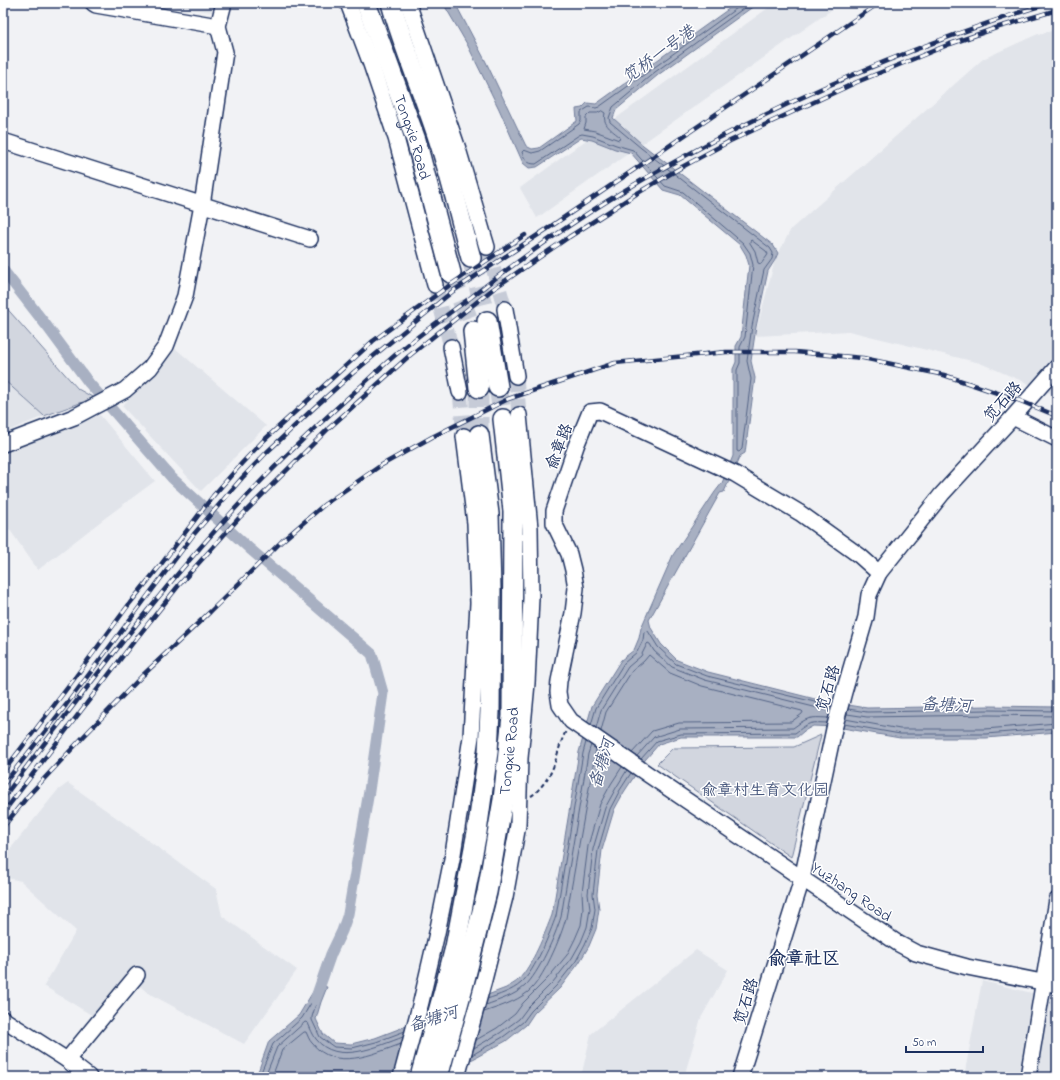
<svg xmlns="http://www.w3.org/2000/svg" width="1060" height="1080" viewBox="0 0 1060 1080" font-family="'Indie Flower','LXGW WenKai TC',sans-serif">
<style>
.built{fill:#e1e4ea}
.green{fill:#d2d6df;stroke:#76829e}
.water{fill:#a8b0c2;stroke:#707c9a}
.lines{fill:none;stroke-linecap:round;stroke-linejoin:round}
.shore{stroke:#536386;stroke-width:1}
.canal{stroke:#a8b0c2;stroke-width:11}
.minor-tunnel{stroke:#c6cbd7;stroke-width:15;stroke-dasharray:15 8;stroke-linecap:butt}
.major-tunnel{stroke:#c6cbd7;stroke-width:19;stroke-dasharray:19 10;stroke-linecap:butt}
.minor-casing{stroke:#1b2f5e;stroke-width:18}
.major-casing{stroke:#1b2f5e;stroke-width:22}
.path{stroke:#1b2f5e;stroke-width:2;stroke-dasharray:4 3;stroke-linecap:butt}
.minor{stroke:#fff;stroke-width:15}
.major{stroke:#fff;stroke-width:19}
.rail-casing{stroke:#1b2f5e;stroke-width:4.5}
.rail{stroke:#fff;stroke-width:3;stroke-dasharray:9;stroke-linecap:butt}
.labels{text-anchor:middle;stroke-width:3;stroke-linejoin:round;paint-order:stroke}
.street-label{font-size:16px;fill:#1b2f5e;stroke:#fff}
.park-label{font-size:16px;fill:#49597e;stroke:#fff}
.water-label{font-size:17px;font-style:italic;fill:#4c5c81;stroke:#fff}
.quarter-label{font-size:18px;font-weight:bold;fill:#1b2f5e;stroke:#fff}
</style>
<rect width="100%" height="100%" fill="#f1f2f5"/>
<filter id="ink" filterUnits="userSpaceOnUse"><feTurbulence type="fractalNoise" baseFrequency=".025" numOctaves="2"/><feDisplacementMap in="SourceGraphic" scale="8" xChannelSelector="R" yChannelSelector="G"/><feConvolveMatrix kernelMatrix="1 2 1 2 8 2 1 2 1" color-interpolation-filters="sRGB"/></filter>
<g filter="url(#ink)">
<g class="built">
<polygon points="145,3 216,3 213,12"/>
<polygon points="775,3 841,3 537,218 520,188"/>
<polygon points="1057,30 1057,396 980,363 849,331 755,336 775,260 791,229 983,59 1038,34"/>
<polygon points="176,349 266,426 201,491 122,406"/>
<polygon points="3,379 44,416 3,433"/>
<polygon points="100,415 155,481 105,518 38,570 5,523 3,523 3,452"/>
<polygon points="68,783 216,889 222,916 297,970 244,1044 148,993 128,976 93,1016 44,986 76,931 21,881 3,877 3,858 57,791"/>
<polygon points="696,950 728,970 701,1018 684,1077 581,1077 591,1034"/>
<polygon points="982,981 1057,999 1057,1077 964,1077"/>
</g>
<g class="green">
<polygon points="3,304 78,389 94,398 44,416 3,379"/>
<polygon points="821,735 791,857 657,764 673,748 794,747"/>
</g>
<path class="water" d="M443,3H455L486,62L526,146L532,149L539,148L577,121L576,109L582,108L587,103L596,104L737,3H758L658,75L616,110L613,118L643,145L773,245L778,253L775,260L768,271L756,327L751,361L755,378L745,453L740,456L724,492L720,493L649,620L651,628L661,644L677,660L708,672L823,701L867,708L989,706L1057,707V732L986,738H900L837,727L813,726L804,731L797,737H681L659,744L645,760L624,792L614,810L602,850L597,894L599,909L596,929L589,946L579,963L560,988L534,1013L526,1025L506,1041L473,1059L408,1077H255L259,1069L269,1041L299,1015L317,985L327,987L321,1002L316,1019L323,1034L334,1043L351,1044L375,1038L506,988C510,985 516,983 519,979C532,966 545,933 552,915L579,752L592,706L621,660L634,650L639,638L641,628L673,555L715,492L722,483L733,456V369L736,362V346L741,337L749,265L746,255L740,245L680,195L663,190L631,153L615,149L592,140L581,138L537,167L529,168L523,163L499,109L467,44Z"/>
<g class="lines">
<g class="shore">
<path d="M739,3V6L737,8L599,107L596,108L589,107L581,112V121L579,124L540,151L532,153L524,150L522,152C525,160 527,164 536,164L579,135L582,134L593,136L616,145L633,150L665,186L683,192L743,243L750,253L753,265L745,337L740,347V363L737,370V451L739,452L742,449L751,379L747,361L752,326L764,270L772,259L773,253L770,248L641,148L610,122L609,118L613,107L655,72L751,3"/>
<path d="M602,111L605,113C602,125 612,130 620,137L619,140L595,131L584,129L586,123V117L590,113H597Z"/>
<polygon points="751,240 766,251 768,254 767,256 761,264 758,263 755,251 750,243"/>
<polyline points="848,709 867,712 989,710 1057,711"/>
<polyline points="847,714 867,717 989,715 1057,716"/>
<polyline points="845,719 900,729 985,729 1057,723"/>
<polyline points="844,724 900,734 986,734 1057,728"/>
<polyline points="591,725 596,708 624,663 637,652 643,640 644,632 646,630 648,631 658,647 676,664 707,676 831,706"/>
<polyline points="596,728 601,710 628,667 641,656 647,644 648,643 650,644 654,651 672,667 705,680 830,711"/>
<polyline points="601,731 606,712 625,682 632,671 644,661 649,655 670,673 702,686 802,711 803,712 802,714 791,722 679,723 652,731 632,753"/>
<path d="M637,756L654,737L680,729L793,728C808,717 809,717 828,718"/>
<path d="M641,759L657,741L681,734L795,733C809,723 808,722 827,723"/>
<path d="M487,999C499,995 512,991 521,983C535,971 550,933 556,916L583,753L586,742"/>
<path d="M486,1005C499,1000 514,996 525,986C539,973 555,936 561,917L588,754L591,745"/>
<path d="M484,1012C499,1007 515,1002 528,992C543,980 561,937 566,918L596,749"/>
<polyline points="476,1040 497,1028 515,1014 523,1003 548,978 567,955 575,939 581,925 583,909 582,893 588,846 600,804 611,784 622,767"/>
<polyline points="474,1048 500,1033 519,1019 528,1007 553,982 572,958 581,942 587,927 590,909 588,894 593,849 605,808 616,788 627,770"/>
<polyline points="472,1055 503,1037 523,1022 531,1011 557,985 576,961 585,944 592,928 595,909 593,894 598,850 610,809 620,790 631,773"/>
<polyline points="259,1077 273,1044 302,1018 316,995 318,996 318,997 312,1017 312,1020 320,1037 334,1047 352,1048 376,1042 405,1031"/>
<path d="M265,1077L277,1047L305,1022L308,1023C310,1028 313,1035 316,1039C337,1066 378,1046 403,1037"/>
<path d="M272,1077L282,1050L304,1032H306C308,1036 309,1040 312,1043C335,1072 373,1054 401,1044"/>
</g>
<polyline class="canal" points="3,270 46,325 89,383 172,478 250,549 372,654 383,693 369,791 348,914 342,931 331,954 315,1000"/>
<g class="minor-tunnel">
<polyline points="487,247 505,309"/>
<polyline points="435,285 451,347"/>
<polyline points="516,376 519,415"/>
<polyline points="460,392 464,436"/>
</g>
<g class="major-tunnel">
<polyline points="471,258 487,321"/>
<polyline points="451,273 473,331"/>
<polyline points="498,387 503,419"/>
<polyline points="479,388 479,435"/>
</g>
<g class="minor-casing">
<g id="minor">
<polyline points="93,3 96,5 218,26"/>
<polyline points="348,3 371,64 396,138 435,285"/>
<polyline points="408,3 458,149 487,247"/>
<polyline points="3,141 310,239"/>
<polyline points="505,309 516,376"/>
<polyline points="451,347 460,392"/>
<polyline points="1013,417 1057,439"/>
<polyline points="3,444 74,417 125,390 150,368 166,346 185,296 202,205 225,52 218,26 224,3"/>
<polyline points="879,573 860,556 800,513 735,474 600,411 590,412 576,446 554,511 554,523 569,554 573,570 576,588 573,613 559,681 558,692 560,705 571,721 649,775 899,944 916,953 967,967 1057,985"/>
<polyline points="3,1019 67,1060 89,1077"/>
<polyline points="67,1060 137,975"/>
<polyline points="401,1077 421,1002 437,933 453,854 471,737 478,603 475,523 464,436"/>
<polyline points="457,1077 484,980 505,897 518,825 520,758 527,683 531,598 530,528 519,415"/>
<polyline points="740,1077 802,879 834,729 844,692 866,617 869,595 879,573 942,494 1013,417 1057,367"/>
<polyline points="1028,1077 1057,900"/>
</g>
</g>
<g class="major-casing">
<g id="major">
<path id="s1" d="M366,3L416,140L451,273"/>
<path d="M391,3C404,49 423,92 438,138C451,177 460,218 471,258"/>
<polyline points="487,321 498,387"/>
<polyline points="473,331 479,388"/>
<polyline points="420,1077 443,994 455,947 477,832 488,752 490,712 491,590 489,514 479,435"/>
<path id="s2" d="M438,1077L463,987L487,892L503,800L512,716L513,511L503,419"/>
</g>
</g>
<path class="path" d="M531,796C537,793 548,779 551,772C557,760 559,744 566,731"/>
<use href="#minor" class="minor"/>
<use href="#major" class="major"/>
<g class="rail-casing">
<g id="rail">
<polyline points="3,772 68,687 130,603 159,567 213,496 242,463 262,442 373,341 450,285 525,235"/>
<polyline points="3,785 66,705 194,534 242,478 267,452 315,407 354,372 453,291 547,229 879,3"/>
<path d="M3,798C86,689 167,578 262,480C290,451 320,423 350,396C367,381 383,365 400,351C423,332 447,315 470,298C530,251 593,207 660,170C783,100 914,45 1049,3"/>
<polyline points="3,813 132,644 179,585 239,518 328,429 409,356 493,289 569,237 636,194 682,167 730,141 857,82 950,44 999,27 1057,10"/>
<polyline points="3,827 28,796 84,736 143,675 210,612 282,541 325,504 380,466 432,437 508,399 615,363 726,352 795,352 863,358 944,375 1018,400 1057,416"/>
</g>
</g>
<use href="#rail" class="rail"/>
</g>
</g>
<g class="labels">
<g class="street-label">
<text dy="6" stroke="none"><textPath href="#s1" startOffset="142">Tongxie Road</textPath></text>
<text transform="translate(1002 401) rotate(-48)" y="6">笕石路</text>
<text transform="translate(558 446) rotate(-69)" y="6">俞章路</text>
<text transform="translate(827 688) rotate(-74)" y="6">笕石路</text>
<text dy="6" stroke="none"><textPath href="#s2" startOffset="334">Tongxie Road</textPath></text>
<text transform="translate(852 891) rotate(34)" y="6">Yuzhang Road</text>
<text transform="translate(745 1001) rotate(-73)" y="6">笕石路</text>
</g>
<g class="park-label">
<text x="765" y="795">俞章村生育文化园</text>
</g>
<g class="water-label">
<text transform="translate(658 54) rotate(-36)" y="6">笕桥一号港</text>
<text transform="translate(946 704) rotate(3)" y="6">备塘河</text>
<text transform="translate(601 763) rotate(-73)" y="6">备塘河</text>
<text transform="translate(433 1018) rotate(-17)" y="6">备塘河</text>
</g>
<g class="quarter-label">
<text x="804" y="964">俞章社区</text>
</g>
</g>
<rect width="1060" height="1080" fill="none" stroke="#fff" stroke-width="16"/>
<rect x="8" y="8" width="1044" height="1064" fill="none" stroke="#1b2f5e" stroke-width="1.5" filter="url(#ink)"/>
<path d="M906 1046v6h77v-6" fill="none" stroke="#1b2f5e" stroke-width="2"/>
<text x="912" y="1046" font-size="12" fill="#1b2f5e" stroke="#ffffff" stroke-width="3" paint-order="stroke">50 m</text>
</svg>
